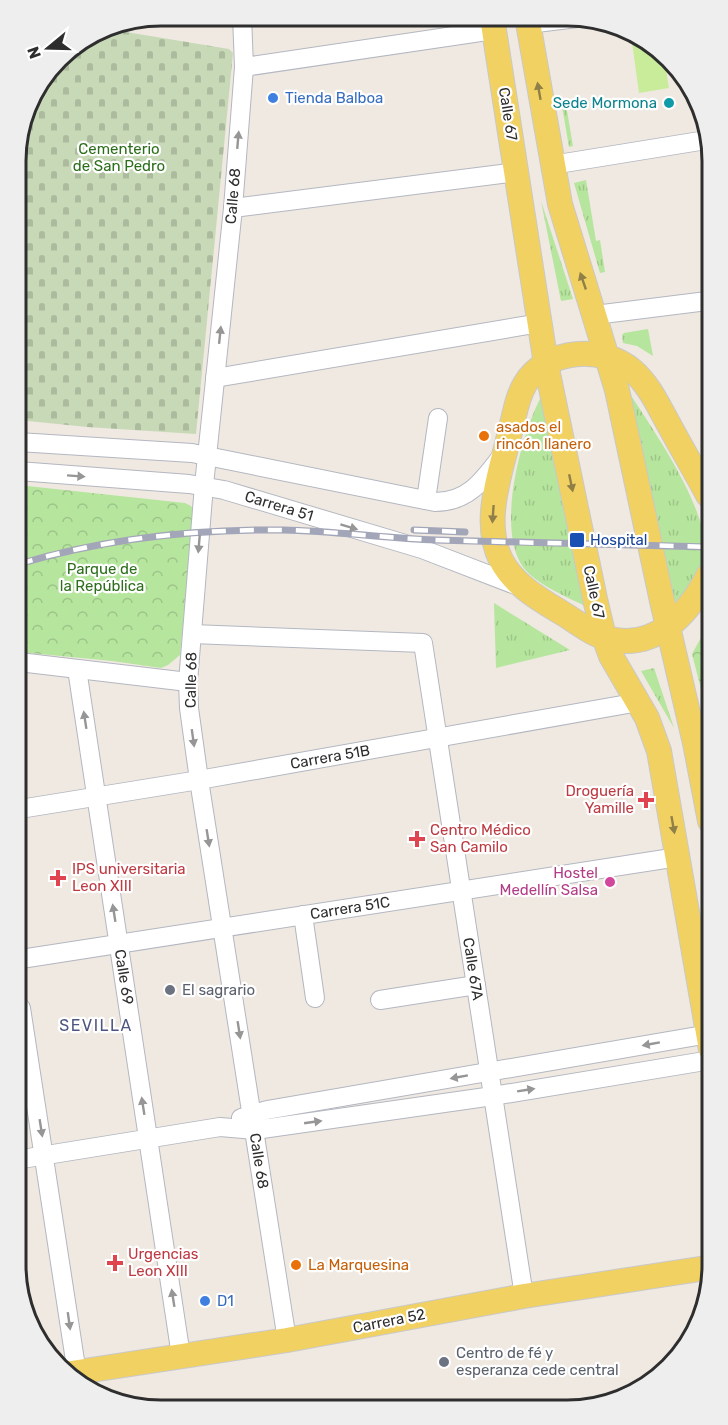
<svg xmlns="http://www.w3.org/2000/svg" width="728" height="1425" viewBox="0 0 728 1425" font-family="Rubik,sans-serif">
<style>
.grass{fill:url(#grass-tufts)}
.cemetery{fill:url(#cemetery-stones)}
.park{fill:url(#park-crowns)}
.pitch{fill:#c9ec9a}
.lines{fill:none;stroke-linecap:round;stroke-linejoin:round}
.minor-casing{stroke:#b4b7c1;stroke-width:20}
.major-casing{stroke:#c9c9c9;stroke-width:26}
.minor{stroke:#fff;stroke-width:18}
.major{stroke:#f2d163;stroke-width:24}
.rail-casing{stroke:#a3a6b8;stroke-width:7}
.rail{stroke:#fff;stroke-width:4.5;stroke-dasharray:14;stroke-linecap:butt}
.oneway{fill:#908048}
.oneway2{fill:#969696}
.shop-dot{fill:#3f7fe0;stroke:#fff;stroke-width:2}
.culture-dot{fill:#0f9aa8;stroke:#fff;stroke-width:2}
.food-dot{fill:#e8710a;stroke:#fff;stroke-width:2}
.transit-dot{fill:#1a4fb4;stroke:#fff;stroke-width:2}
.health-dot{fill:#e0444e;stroke:#fff;stroke-width:2}
.hotel-dot{fill:#d1479c;stroke:#fff;stroke-width:2}
.worship-dot{fill:#6b7280;stroke:#fff;stroke-width:2}
.labels{text-anchor:middle;stroke-width:4.5;stroke-linejoin:round;paint-order:stroke}
.shop-label{font-size:15px;fill:#366cbe;stroke:#fff;text-anchor:start}
.culture-label{font-size:15px;fill:#0d838f;stroke:#fff;text-anchor:end}
.street-label{font-size:15px;fill:#2e2e2e;stroke:#fff}
.park-label{font-size:15px;fill:#2c6e1b;stroke:#fff}
.food-label{font-size:15px;fill:#c56008;stroke:#fff;text-anchor:start}
.transit-label{font-size:15px;fill:#164399;stroke:#fff;text-anchor:start}
.health-label{font-size:15px;fill:#be3a42;stroke:#fff;text-anchor:start}
.hotel-label{font-size:15px;fill:#b23c85;stroke:#fff;text-anchor:end}
.worship-label{font-size:15px;fill:#5b616d;stroke:#fff;text-anchor:start}
.neighbourhood-label{font-size:16px;letter-spacing:1.5px;fill:#4d5680;stroke:#fff}
.rim{fill:none;stroke:#2e2e2e;stroke-width:3}
</style>
<defs>
<pattern id="grass-tufts" width="24" height="20" patternUnits="userSpaceOnUse" patternTransform="scale(1.5)"><rect width="24" height="20" fill="#b6e59e"/><path d="M3 7l-1-3M5 7V3M7 7l1-3M15 17l-1-3M17 17v-4M19 17l1-3" fill="none" stroke="#9dc588"/></pattern>
<pattern id="cemetery-stones" width="16" height="16" patternUnits="userSpaceOnUse" patternTransform="scale(1.5)"><rect width="16" height="16" fill="#c8d9b8"/><path d="M2 7V4a2 2 0 0 1 4 0v3zM10 15v-3a2 2 0 0 1 4 0v3z" fill="#acbb9e"/></pattern>
<pattern id="park-crowns" width="20" height="18" patternUnits="userSpaceOnUse" patternTransform="scale(1.5)"><rect width="20" height="18" fill="#b6e59e"/><path d="M2 6a3 3 0 1 1 6 0M12 15a3 3 0 1 1 6 0" fill="none" stroke="#9dc588"/></pattern>
</defs>
<rect width="100%" height="100%" fill="#efe9e1"/>
<g class="grass">
<polygon points="566,105 573,146 569,147 562,106"/>
<polygon points="586,180 596,241 600,240 605,272 600,273 574,183"/>
<polygon points="541,201 573,299 561,301"/>
<polygon points="648,329 653,356 637,346 623,343 622,335 624,333"/>
<path d="M625,386C650,426 712,511 704,557C700,576 684,593 671,607Z"/>
<path d="M544,391L589,608C570,598 536,585 523,567C495,528 522,430 544,391Z"/>
<polygon points="494,603 570,650 496,668"/>
<polygon points="654,668 674,728 641,671"/>
</g>
<polygon class="cemetery" points="102,28 229,49 233,53 196,434 87,427 18,420 16,142 30,96 64,51"/>
<g class="park">
<polygon points="18,485 185,503 191,506 194,511 180,655 168,665 161,668 112,661 19,652"/>
<polygon points="709,623 709,720 692,654"/>
</g>
<polygon class="pitch" points="631,35 663,51 669,88 639,93"/>
<g class="lines">
<g class="minor-casing">
<g id="minor">
<polyline points="242,16 244,67 233,208 204,485 188,682 189,708 199,780 287,1340"/>
<polyline points="528,24 577,18"/>
<polyline points="244,67 494,30"/>
<polyline points="552,165 706,140"/>
<polyline points="233,208 517,172"/>
<polyline points="595,315 707,301"/>
<polyline points="215,378 540,323"/>
<path d="M18,442L192,453L435,502C467,502 482,482 500,458"/>
<polyline points="18,471 189,484 224,490 422,549 518,586"/>
<polyline points="426,500 438,418"/>
<polyline points="192,634 423,643 524,1296"/>
<polyline points="19,662 188,682"/>
<polyline points="77,669 181,1356"/>
<polyline points="20,809 199,780 639,702"/>
<polyline points="303,915 315,998"/>
<polyline points="21,959 678,857"/>
<polyline points="380,1000 476,985"/>
<polyline points="21,1008 78,1380"/>
<polyline points="241,1118 267,1110 709,1034"/>
<polyline points="22,1159 220,1127 255,1130 493,1096 711,1060"/>
</g>
</g>
<g class="major-casing">
<g id="major">
<polyline points="492,17 546,364 595,599 604,637 611,656 647,718 659,751 711,1050"/>
<polyline points="527,17 560,204 617,390 662,601 695,743 710,821"/>
<path d="M708,495C695,471 681,447 668,423C658,405 649,385 633,371C604,345 546,348 525,384C516,399 514,419 509,436C500,475 482,522 501,560C514,585 539,599 562,613C577,622 592,635 610,639C656,650 689,613 708,576"/>
<polyline points="65,1374 287,1340 524,1296 713,1267"/>
</g>
</g>
<use href="#minor" class="minor"/>
<use href="#major" class="major"/>
<g class="rail-casing">
<g id="rail">
<polyline points="414,530 465,532"/>
<path d="M19,564C104,539 193,529 283,530C334,531 385,538 436,540C527,543 618,544 708,547"/>
</g>
</g>
<use href="#rail" class="rail"/>
</g>
<defs><path id="oneway-solid" d="M-6-.8H1V-3.2L6.5 0L1 3.2V.8H-6Z" transform="scale(1.5)"/></defs>
<g class="oneway">
<use href="#oneway-solid" transform="translate(539 91) rotate(-100)"/>
<use href="#oneway-solid" transform="translate(583 281) rotate(-109)"/>
<use href="#oneway-solid" transform="translate(571 483) rotate(78)"/>
<use href="#oneway-solid" transform="translate(493 514) rotate(94)"/>
<use href="#oneway-solid" transform="translate(673 825) rotate(80)"/>
</g>
<g class="oneway2">
<use href="#oneway-solid" transform="translate(238 140) rotate(-85)"/>
<use href="#oneway-solid" transform="translate(220 335) rotate(-84)"/>
<use href="#oneway-solid" transform="translate(76 476) rotate(4)"/>
<use href="#oneway-solid" transform="translate(349 527) rotate(17)"/>
<use href="#oneway-solid" transform="translate(199 544) rotate(95)"/>
<use href="#oneway-solid" transform="translate(85 720) rotate(-99)"/>
<use href="#oneway-solid" transform="translate(193 738) rotate(82)"/>
<use href="#oneway-solid" transform="translate(208 838) rotate(81)"/>
<use href="#oneway-solid" transform="translate(114 913) rotate(-99)"/>
<use href="#oneway-solid" transform="translate(239 1030) rotate(81)"/>
<use href="#oneway-solid" transform="translate(651 1044) rotate(170)"/>
<use href="#oneway-solid" transform="translate(459 1077) rotate(170)"/>
<use href="#oneway-solid" transform="translate(526 1090) rotate(-9)"/>
<use href="#oneway-solid" transform="translate(143 1106) rotate(-99)"/>
<use href="#oneway-solid" transform="translate(313 1122) rotate(-8)"/>
<use href="#oneway-solid" transform="translate(41 1128) rotate(81)"/>
<use href="#oneway-solid" transform="translate(173 1298) rotate(-99)"/>
<use href="#oneway-solid" transform="translate(69 1321) rotate(82)"/>
</g>
<g class="shop-dot">
<circle cx="273" cy="98" r="6"/>
<circle cx="205" cy="1301" r="6"/>
</g>
<circle class="culture-dot" cx="669" cy="103" r="6"/>
<g class="food-dot">
<circle cx="484" cy="436" r="6"/>
<circle cx="296" cy="1265" r="6"/>
</g>
<rect class="transit-dot" x="569" y="532" width="16" height="16" rx="3"/>
<g class="health-dot">
<path d="M643 791h6v6h6v6h-6v6h-6v-6h-6v-6h6z"/>
<path d="M414 830h6v6h6v6h-6v6h-6v-6h-6v-6h6z"/>
<path d="M55 869h6v6h6v6h-6v6h-6v-6h-6v-6h6z"/>
<path d="M112 1254h6v6h6v6h-6v6h-6v-6h-6v-6h6z"/>
</g>
<circle class="hotel-dot" cx="610" cy="882" r="6"/>
<g class="worship-dot">
<circle cx="170" cy="990" r="6"/>
<circle cx="444" cy="1362" r="6"/>
</g>
<g class="labels">
<g class="shop-label">
<text x="285" y="103">Tienda Balboa</text>
<text x="217" y="1306">D1</text>
</g>
<g class="culture-label">
<text x="657" y="108">Sede Mormona</text>
</g>
<g class="street-label">
<text transform="translate(508 114) rotate(81)" y="5">Calle 67</text>
<text transform="translate(233 196) rotate(-85)" y="5">Calle 68</text>
<text transform="translate(279 506) rotate(17)" y="5">Carrera 51</text>
<text transform="translate(594 592) rotate(78)" y="5">Calle 67</text>
<text transform="translate(191 680) rotate(-89)" y="5">Calle 68</text>
<text transform="translate(330 757) rotate(-10)" y="5">Carrera 51B</text>
<text transform="translate(350 908) rotate(-9)" y="5">Carrera 51C</text>
<text transform="translate(473 969) rotate(81)" y="5">Calle 67A</text>
<text transform="translate(124 977) rotate(81)" y="5">Calle 69</text>
<text transform="translate(259 1161) rotate(81)" y="5">Calle 68</text>
<text transform="translate(389 1321) rotate(-11)" y="5">Carrera 52</text>
</g>
<g class="park-label">
<text x="119" y="154">Cementerio<tspan x="119" dy="17">de San Pedro</tspan></text>
<text x="102" y="574">Parque de<tspan x="102" dy="17">la República</tspan></text>
</g>
<g class="food-label">
<text x="496" y="432">asados el<tspan x="496" dy="17">rincón llanero</tspan></text>
<text x="308" y="1270">La Marquesina</text>
</g>
<g class="transit-label">
<text x="590" y="545">Hospital</text>
</g>
<g class="health-label">
<text x="634" y="796" text-anchor="end">Droguería<tspan x="634" dy="17">Yamille</tspan></text>
<text x="430" y="835">Centro Médico<tspan x="430" dy="17">San Camilo</tspan></text>
<text x="72" y="874">IPS universitaria<tspan x="72" dy="17">Leon XIII</tspan></text>
<text x="128" y="1259">Urgencias<tspan x="128" dy="17">Leon XIII</tspan></text>
</g>
<g class="hotel-label">
<text x="598" y="878">Hostel<tspan x="598" dy="17">Medellín Salsa</tspan></text>
</g>
<g class="worship-label">
<text x="182" y="995">El sagrario</text>
<text x="456" y="1358">Centro de fé y<tspan x="456" dy="17">esperanza cede central</tspan></text>
</g>
<g class="neighbourhood-label">
<text x="96" y="1031">SEVILLA</text>
</g>
</g>
<path d="M0 0H728V1425H0ZM161 26H567A135 135 0 0 1 702 161V1265A135 135 0 0 1 567 1400H161A135 135 0 0 1 26 1265V161A135 135 0 0 1 161 26Z" fill="#eee" fill-rule="evenodd"/>
<path class="rim" d="M161 26H567A135 135 0 0 1 702 161V1265A135 135 0 0 1 567 1400H161A135 135 0 0 1 26 1265V161A135 135 0 0 1 161 26Z"/>
<g transform="translate(48 48) rotate(251)" stroke="#ffffff" stroke-width="4.5" paint-order="stroke">
<path d="M0-4.5L10 22L0 15L-10 22Z" fill="#2e2e2e"/>
<text y="-9" font-size="16" font-weight="bold" text-anchor="middle" fill="#2e2e2e">N</text>
</g>
</svg>
